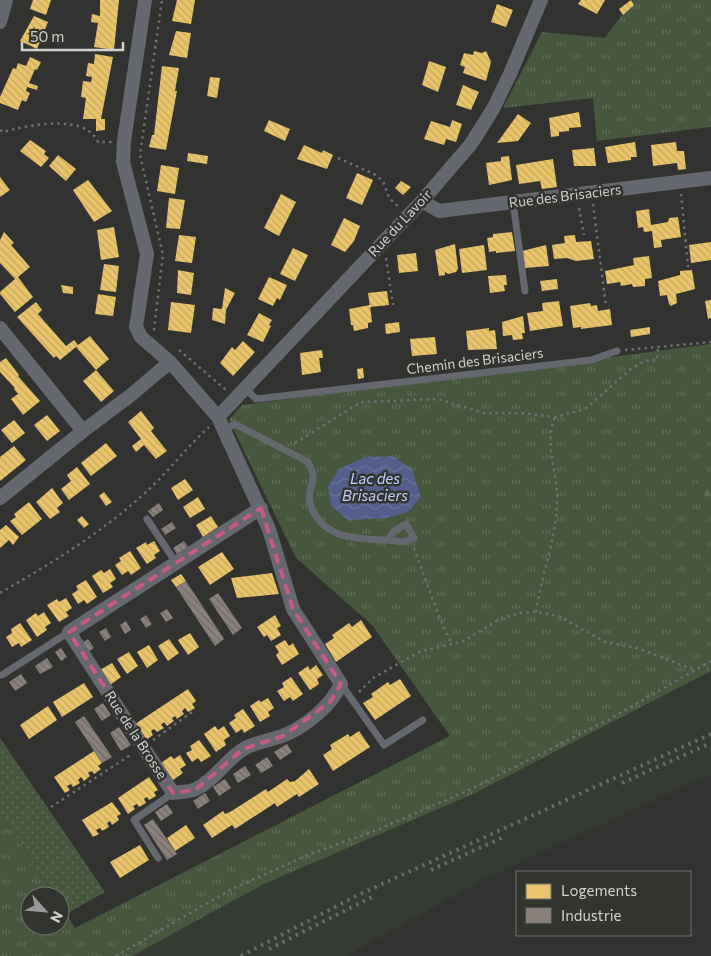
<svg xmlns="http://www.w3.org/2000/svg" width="711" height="956" viewBox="0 0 711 956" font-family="Commissioner,sans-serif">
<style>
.built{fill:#353b33}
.grass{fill:url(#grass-tufts)}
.forest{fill:url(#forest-firs)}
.park{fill:url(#park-dots)}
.water{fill:url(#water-waves)}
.homes{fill:url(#homes-back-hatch)}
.industry{fill:url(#industry-back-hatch)}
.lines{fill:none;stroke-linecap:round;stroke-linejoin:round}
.path{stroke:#6e6f72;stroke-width:2.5;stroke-dasharray:2.5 4;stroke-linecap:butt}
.service{stroke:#65686e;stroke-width:7}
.minor{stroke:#65686e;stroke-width:14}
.rail{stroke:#68696a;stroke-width:4;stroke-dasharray:2.5 5;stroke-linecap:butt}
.marked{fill:none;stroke:#c75984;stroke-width:4;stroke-dasharray:10 6;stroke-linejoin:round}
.labels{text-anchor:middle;stroke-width:5;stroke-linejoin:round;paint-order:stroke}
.street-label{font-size:14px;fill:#d1d2d0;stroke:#323430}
.water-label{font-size:15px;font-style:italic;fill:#c2cefd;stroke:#323430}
</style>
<defs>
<pattern id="grass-tufts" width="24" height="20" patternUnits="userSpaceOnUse" patternTransform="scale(1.25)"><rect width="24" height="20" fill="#46573d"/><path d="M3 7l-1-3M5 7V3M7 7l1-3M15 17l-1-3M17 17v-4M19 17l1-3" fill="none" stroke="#606e58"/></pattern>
<pattern id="forest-firs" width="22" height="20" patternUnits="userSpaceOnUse" patternTransform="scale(1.25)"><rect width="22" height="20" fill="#46573d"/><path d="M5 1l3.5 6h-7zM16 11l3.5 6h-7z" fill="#606e58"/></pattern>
<pattern id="park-dots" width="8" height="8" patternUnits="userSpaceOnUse" patternTransform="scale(1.25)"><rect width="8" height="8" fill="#46573d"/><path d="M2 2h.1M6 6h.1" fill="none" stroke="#606e58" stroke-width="1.8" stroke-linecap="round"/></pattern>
<pattern id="water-waves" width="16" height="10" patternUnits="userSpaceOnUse" patternTransform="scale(1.25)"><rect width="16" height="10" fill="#545f8c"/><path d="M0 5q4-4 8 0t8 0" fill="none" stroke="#6c759b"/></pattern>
<pattern id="homes-back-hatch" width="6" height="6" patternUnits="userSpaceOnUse" patternTransform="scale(1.25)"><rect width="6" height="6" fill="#e9c46a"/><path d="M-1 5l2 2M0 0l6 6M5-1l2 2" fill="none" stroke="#c7a961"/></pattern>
<pattern id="industry-back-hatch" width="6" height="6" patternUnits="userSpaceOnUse" patternTransform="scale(1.25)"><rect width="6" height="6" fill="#8a817c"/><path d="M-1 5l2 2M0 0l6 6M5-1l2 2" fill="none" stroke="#706a66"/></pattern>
</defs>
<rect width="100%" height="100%" fill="#323331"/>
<polygon class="built" points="711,671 711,774 488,877 346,956 132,956 264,884 473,794"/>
<g class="grass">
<polygon points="633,0 711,0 711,127 597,141 593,98 503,108 542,32 605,38"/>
<polygon points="711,344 711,671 473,794 264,884 132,956 0,956 0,812 54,896 30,896 30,926 60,926 60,905 75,928 450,736 372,625 296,558 229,420 242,405"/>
</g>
<polygon class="forest" points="707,471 711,471 711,503 706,503 696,492 696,478"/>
<polygon class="park" points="0,738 105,892 66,914 60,905 60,896 54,896 0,812"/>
<polygon class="water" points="393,456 412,469 421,497 408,512 387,518 347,520 331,505 328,487 339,469 366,457"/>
<g class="homes">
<polygon points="33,0 51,0 46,15 30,9"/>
<polygon points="100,0 119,0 114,50 94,47 98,23 91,22 92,14 100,16"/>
<polygon points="177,0 195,0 191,24 172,21"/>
<polygon points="581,0 605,0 597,14 578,4"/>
<polygon points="631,0 634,5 623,15 619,9"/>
<polygon points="497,4 513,10 506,27 491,22"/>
<polygon points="34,16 48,22 37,49 20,41"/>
<polygon points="176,31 191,33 187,58 169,55"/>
<polygon points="474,51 482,53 486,51 491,62 486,81 463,73 465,67 460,65 464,53 473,55"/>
<polygon points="95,54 113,57 101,119 105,119 105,130 96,131 96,119 83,119 86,98 81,97 83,81 91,82 92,77 86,76 88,63 94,64"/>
<polygon points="30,57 41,62 37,70 35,69 29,83 38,86 37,90 27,87 26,91 30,93 26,102 22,100 18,110 0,103 0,97 13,68 16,69 18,63 26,66"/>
<polygon points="429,61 446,67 438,92 422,85"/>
<polygon points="162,66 179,68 175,91 177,91 166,150 149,147 152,135 154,135"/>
<polygon points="210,77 220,78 217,98 207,96"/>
<polygon points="463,85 479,92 471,110 456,105"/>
<polygon points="579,112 581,127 569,128 569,131 559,132 559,136 551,137 549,118"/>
<polygon points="518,114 531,123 518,141 497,143"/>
<polygon points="269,120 290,129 285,141 264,131"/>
<polygon points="452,120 462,124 456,142 446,139 444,145 424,139 431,121 450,127"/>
<polygon points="30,140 46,151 44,154 49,158 41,167 20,151"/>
<polygon points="635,142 637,157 631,157 631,160 608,163 605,147"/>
<polygon points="676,142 677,151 684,151 686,169 678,170 677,163 653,166 651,145"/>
<polygon points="304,145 322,153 323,150 333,155 327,169 297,159"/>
<polygon points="594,148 596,166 574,166 572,150"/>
<polygon points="188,153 208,156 207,164 187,161"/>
<polygon points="58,155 76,169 66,181 49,166"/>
<polygon points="509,156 512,180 489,185 486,163 501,161 501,157"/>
<polygon points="553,159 557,187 542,189 540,181 519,184 516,165"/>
<polygon points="161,165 179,168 175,194 157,191"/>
<polygon points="357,173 373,180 362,205 346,198"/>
<polygon points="0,177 10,190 0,197"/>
<polygon points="88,180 112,211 94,222 73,190"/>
<polygon points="401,181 411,187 403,195 395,188"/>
<polygon points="281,194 296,202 279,236 264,228"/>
<polygon points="169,198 185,200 180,229 166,228"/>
<polygon points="649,209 651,225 668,222 669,218 678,217 681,237 661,240 662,247 654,248 652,231 644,232 643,227 638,228 636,211"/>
<polygon points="344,218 360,226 354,241 345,252 331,245"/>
<polygon points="114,227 119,257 101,260 97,230"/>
<polygon points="4,232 14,243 11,245 30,267 18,277 33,297 15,312 0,294 0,292 15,279 0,263 0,240"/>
<polygon points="512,232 515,251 496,253 496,251 489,252 487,238 493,237 493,234"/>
<polygon points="179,235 196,237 192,263 175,261"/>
<polygon points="575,235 576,242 591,241 594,259 576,261 567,258 554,259 552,245 565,243 564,236"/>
<polygon points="711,242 711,260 691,263 689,245"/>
<polygon points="455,244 458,269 456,272 448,274 445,272 445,275 439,276 435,250"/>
<polygon points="484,245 487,270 462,273 459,249"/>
<polygon points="546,245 549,266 525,268 522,251"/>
<polygon points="293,248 308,255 295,281 280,274"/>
<polygon points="416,253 418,271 399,273 397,255"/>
<polygon points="649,256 652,278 645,279 645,286 633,287 632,284 621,286 620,282 607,284 605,271 634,265 633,258"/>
<polygon points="104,264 119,266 116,292 100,290"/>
<polygon points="178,270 194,273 191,295 177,293"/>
<polygon points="692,270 695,289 676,294 677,303 671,306 669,304 667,295 660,296 658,281 680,275 680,271"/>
<polygon points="506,275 507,285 504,285 505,291 490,293 488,276"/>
<polygon points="269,277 287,285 280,300 277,298 273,306 258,299"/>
<polygon points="557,279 558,289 542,291 540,281"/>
<polygon points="61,285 73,287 73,294 63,293"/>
<polygon points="225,288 235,293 226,310 225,324 212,320 213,308 222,309"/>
<polygon points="387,291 389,305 370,307 368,293"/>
<polygon points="98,294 116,297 113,316 95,314"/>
<polygon points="711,300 711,318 708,319 705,301"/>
<polygon points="559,301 563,326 530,331 527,313 543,311 542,303"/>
<polygon points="36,302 42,310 38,314 66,346 74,340 78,345 90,336 109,359 96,370 114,391 101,402 83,381 96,370 76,347 60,360 56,356 54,358 17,317"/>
<polygon points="171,302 195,305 191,333 168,330"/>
<polygon points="590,303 591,306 597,305 598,311 610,309 612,325 581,329 581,327 573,328 570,306"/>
<polygon points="370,305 372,322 368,323 368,328 354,331 353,325 351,325 349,309"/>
<polygon points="259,313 272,320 269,325 271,326 263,342 247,335"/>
<polygon points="523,316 525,333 522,333 523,339 513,340 512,335 503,336 502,322"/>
<polygon points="399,322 400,332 386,334 385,324"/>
<polygon points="650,327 650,334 631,337 630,330"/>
<polygon points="489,328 489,331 495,330 497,349 468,350 466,331"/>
<polygon points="435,337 437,354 412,356 410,339"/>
<polygon points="243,341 255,352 233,376 220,363 232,347 235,350"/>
<polygon points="322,350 323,358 319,358 321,372 302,375 300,353"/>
<polygon points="6,358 19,375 18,376 40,401 23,415 11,399 18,394 14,389 15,388 0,372 0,362"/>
<polygon points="363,368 364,378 358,379 357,369"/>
<polygon points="141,411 154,428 151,431 167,451 156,459 144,445 136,452 132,446 141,439 128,422"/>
<polygon points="47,415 60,431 47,441 34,425"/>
<polygon points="14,420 25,433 12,443 1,430"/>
<polygon points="106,443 117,456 91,476 81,463"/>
<polygon points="14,446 26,460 0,481 0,457"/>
<polygon points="77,467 90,484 69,500 61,489 71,481 67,475"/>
<polygon points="185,479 193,490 178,500 171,488"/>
<polygon points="52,488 63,503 57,508 60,512 50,519 36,502"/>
<polygon points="104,492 112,502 106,506 99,496"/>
<polygon points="198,497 205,509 190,518 183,507"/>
<polygon points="29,502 42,519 22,535 10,521 16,517 14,514"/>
<polygon points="82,516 89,524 84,528 77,520"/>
<polygon points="211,516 218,527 203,537 196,525"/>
<polygon points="6,525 19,537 13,545 9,540 0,548 0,530"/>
<polygon points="154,541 160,551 154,555 156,558 147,564 136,548 146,542 147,545"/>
<polygon points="130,551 141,568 131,575 128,571 122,575 115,565 121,561 119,558"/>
<polygon points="222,552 234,569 210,585 198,567"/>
<polygon points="110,569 116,579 110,583 113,587 103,593 92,576 101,570 104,573"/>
<polygon points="272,573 279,594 237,598 231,578"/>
<polygon points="181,574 186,581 176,587 171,580"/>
<polygon points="86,580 97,597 87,604 84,600 78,604 72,594 78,590 76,586"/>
<polygon points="66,598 72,608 66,612 69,616 59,622 47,605 57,599 59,602"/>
<polygon points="44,612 51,623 45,627 47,630 37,637 26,620 36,613 38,616"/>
<polygon points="275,615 281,626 277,628 281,635 271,641 267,635 264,637 257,627"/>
<polygon points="361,620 372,637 336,662 325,644 334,638 332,635 349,623 352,627"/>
<polygon points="20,623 32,640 21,647 19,643 12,647 6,637 12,633 11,629"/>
<polygon points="190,633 199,647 188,655 178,640"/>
<polygon points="169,639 179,653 168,661 158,646"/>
<polygon points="285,640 289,646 293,643 299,654 282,665 276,655 279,652 275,646"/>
<polygon points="149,645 158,660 147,668 137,652"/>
<polygon points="129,652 138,666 127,674 117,659"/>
<polygon points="112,663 121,677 110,685 100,670"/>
<polygon points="316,665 323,675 317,679 319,684 310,690 298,673 308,666 310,670"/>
<polygon points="291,677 303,694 293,701 290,697 284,701 277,691 284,687 282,683"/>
<polygon points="400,679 411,696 375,720 363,703 373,697 371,694 388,682 390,685"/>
<polygon points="84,683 93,697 62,717 53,702"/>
<polygon points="188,689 196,701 192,704 195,708 188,712 185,708 182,711 184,714 177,719 175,716 172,718 174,721 167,726 164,722 161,725 164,728 157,732 154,729 151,731 153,735 146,740 135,724"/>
<polygon points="268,698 274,708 268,712 270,716 260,722 250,706 259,700 261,702"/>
<polygon points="48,706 57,720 29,739 20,725"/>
<polygon points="243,709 255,726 244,733 242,729 236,733 229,723 236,718 234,715"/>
<polygon points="215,726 218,730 224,726 230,736 224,740 226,745 216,752 204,734"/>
<polygon points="359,731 370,747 333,771 323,755 332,749 330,745 348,734 350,737"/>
<polygon points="199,740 211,756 201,762 198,758 192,762 186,753 192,750 190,746"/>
<polygon points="94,751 102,763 98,766 101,769 94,774 92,771 88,773 90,776 84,781 81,777 78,780 80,783 73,787 71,784 67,786 70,790 65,793 54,777"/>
<polygon points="180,755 186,765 180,769 183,773 173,780 161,763 171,756 174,759"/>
<polygon points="309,769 319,784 299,797 297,794 277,807 275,803 235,829 232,825 212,838 203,825 223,811 225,814 230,812 266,789 268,792 287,779 290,782 295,781"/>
<polygon points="149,777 158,790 154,792 156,796 149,800 147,797 144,799 146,803 139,807 137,804 133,806 135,809 128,814 118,798"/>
<polygon points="112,802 121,814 117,816 119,820 112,825 110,821 107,823 109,827 102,831 100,828 96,830 99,834 93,837 82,820"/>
<polygon points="186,825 195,838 175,851 167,838"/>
<polygon points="140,845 149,860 120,878 110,862"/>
</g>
<g class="industry">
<polygon points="159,503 163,510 153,517 148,511"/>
<polygon points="172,522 176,528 165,535 161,529"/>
<polygon points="184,541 188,547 177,554 173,548"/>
<polygon points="186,581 224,639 215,646 176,587"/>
<polygon points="218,593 242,628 233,635 209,599"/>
<polygon points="167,609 173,618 166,622 160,613"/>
<polygon points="146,615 152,624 146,628 140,619"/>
<polygon points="126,621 131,630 125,634 120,625"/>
<polygon points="106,628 111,637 105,641 99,632"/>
<polygon points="88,639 94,648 88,652 82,643"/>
<polygon points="61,648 67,657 61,661 55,652"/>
<polygon points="47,658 53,667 40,674 35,666"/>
<polygon points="21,674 27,683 15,691 9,682"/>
<polygon points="103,703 111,715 102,721 94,709"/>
<polygon points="84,716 112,757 102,763 75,722"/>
<polygon points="119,727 131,745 121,751 110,733"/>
<polygon points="287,744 292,752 280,760 274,752"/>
<polygon points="267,757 273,766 261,773 255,765"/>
<polygon points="245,766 251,775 238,783 233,774"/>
<polygon points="225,779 231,788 219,796 213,787"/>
<polygon points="205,793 210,801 198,809 193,801"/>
<polygon points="167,804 173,813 161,821 155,812"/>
<polygon points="153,819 177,854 167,860 144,825"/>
</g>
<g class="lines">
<g class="path">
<path d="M0,130L3,132C29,125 85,113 98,142H112"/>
<polyline points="338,158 374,174 383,181 389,198 398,206"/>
<polyline points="681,194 688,267"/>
<polyline points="593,204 606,306"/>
<polyline points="579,208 584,235"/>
<polyline points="386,258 393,305"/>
<polyline points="155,330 154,329 163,255 140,155 162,0"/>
<polyline points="179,350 226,390"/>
<polyline points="625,350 711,342"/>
<polyline points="295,443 361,402 438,399 484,413 521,413 555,417 585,409 631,369 644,361 657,360 658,347"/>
<polyline points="414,548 438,614 452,645"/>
<path d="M0,593C52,563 101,533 145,493C167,473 186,448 209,427"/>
<path d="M536,612C542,571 558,535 557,494C556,467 544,443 555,417"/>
<polyline points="359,692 373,678 421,651 462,642 500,619 520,613 536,612 559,616 605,642 637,648 695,670"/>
<polyline points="153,740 195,710"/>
<polyline points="51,807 132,754"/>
<polyline points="116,956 232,889 310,854 372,832 467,791 608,720 711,661"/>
</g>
<g class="service">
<polyline points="513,202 525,291"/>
<polyline points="245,388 256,399 591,360 617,351"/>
<path d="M224,430L235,424L308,462C310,466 312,470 313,473C315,485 304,492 313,511C327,539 358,539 385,540C399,540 400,545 414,538L406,524L394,531L388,540"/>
<polyline points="147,519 176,563"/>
<polyline points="2,675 69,632"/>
<polyline points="341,684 384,745 423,720"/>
<polyline points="158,858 134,820 173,793"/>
</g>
<g class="minor">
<path d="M145,0L124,141L123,162L147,254L136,327L141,337L170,362L218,417L269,529L293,609L341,684C331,706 304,728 282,736C268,741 254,742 242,750C225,761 215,780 196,789C190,792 180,792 173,793L69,632L261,508"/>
<polyline points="0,22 6,0"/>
<polyline points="422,201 439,211 711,178"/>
<polyline points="0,328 83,431 0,498"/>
<polyline points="218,417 422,201 471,144 493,109 510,74 541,0"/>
<polyline points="83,431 131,395 170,362"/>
</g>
<g class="rail">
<polyline points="622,783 711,743"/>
<polyline points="431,870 506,836"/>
<polyline points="269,949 374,896"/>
<polyline points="241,956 356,896 711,734"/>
</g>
</g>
<path class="marked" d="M261,508L293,609L341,684L330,702L283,736L243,749L195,790L173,793L69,632Z"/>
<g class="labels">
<g class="street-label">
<text transform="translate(565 196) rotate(-7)" y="5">Rue des Brisaciers</text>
<text transform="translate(400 223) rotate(-47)" y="5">Rue du Lavoir</text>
<text transform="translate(475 361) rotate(-7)" y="5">Chemin des Brisaciers</text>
<text transform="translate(136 735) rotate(57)" y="5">Rue de la Brosse</text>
</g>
<g class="water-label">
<text x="375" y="484">Lac des<tspan x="375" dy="17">Brisaciers</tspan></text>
</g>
</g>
<rect x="516" y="871" width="175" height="65" fill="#323430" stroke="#727370"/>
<rect x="526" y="884" width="25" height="15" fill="#e9c46a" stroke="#727370"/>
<text x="561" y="896" font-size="15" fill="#d1d2d0">Logements</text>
<rect x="526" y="908" width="25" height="15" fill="#8a817c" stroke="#727370"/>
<text x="561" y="921" font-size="15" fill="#d1d2d0">Industrie</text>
<g transform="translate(45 911) rotate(117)"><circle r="24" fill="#323430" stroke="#727370"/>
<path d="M0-4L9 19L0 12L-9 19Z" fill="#999a98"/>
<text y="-8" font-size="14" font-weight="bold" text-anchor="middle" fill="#d1d2d0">N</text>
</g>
<path d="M22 42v8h101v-8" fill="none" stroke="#d1d2d0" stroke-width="2.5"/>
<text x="30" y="42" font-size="15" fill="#d1d2d0" stroke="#323430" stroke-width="4" paint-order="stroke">50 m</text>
</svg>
